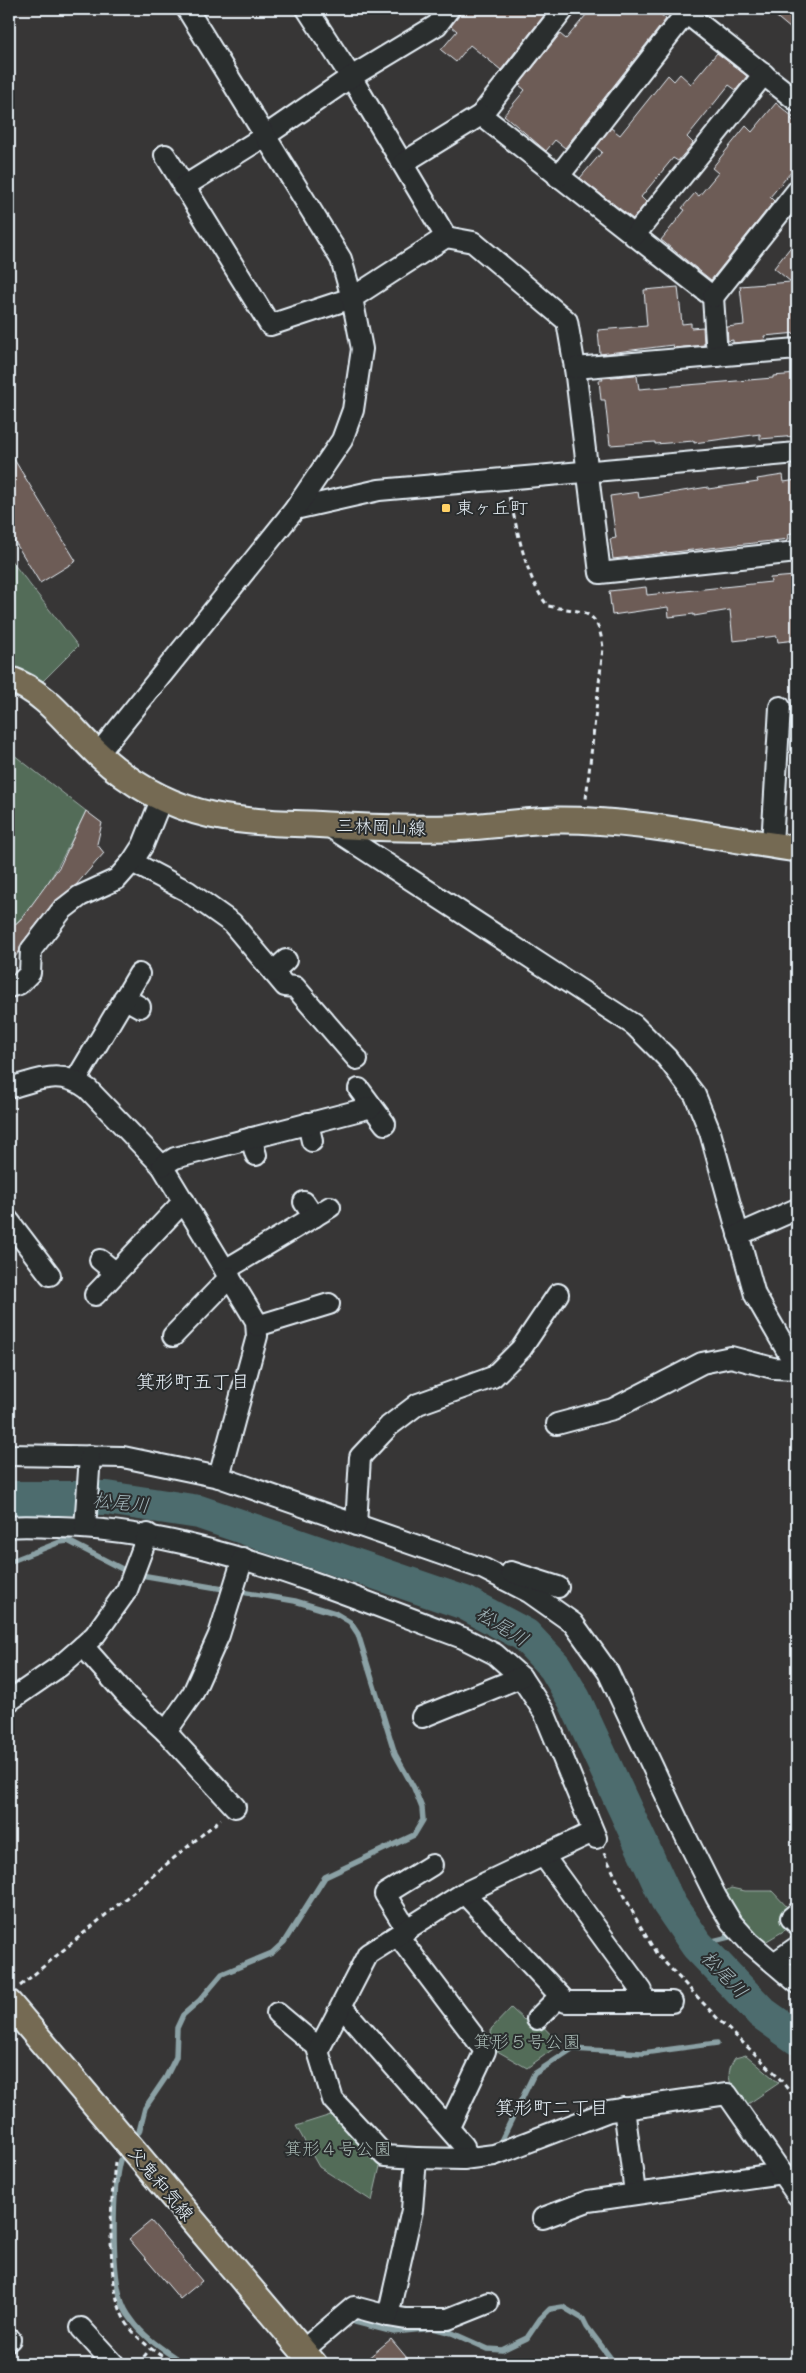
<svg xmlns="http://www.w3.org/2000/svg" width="806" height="2373" viewBox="0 0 806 2373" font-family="Caveat,'Klee One',sans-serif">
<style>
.green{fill:#536c59;stroke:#9eaea8}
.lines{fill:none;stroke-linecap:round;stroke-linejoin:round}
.stream{stroke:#8ba1a5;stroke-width:5.5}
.river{stroke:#4d6c6e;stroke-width:34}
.building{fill:#6d5b57;stroke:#e8f1f8}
.minor-casing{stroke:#e8f1f8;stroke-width:24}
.major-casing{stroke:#e8f1f8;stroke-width:29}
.path{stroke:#e8f1f8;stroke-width:3;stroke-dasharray:5 4;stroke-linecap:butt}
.minor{stroke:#2a2d2e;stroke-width:20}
.major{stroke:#746b52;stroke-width:25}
.poi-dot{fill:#ffd166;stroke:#2a2d2e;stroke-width:2}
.labels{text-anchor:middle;stroke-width:4;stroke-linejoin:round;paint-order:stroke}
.poi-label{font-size:18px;fill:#e8f1f8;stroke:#2a2d2e;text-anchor:start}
.street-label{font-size:18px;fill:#e8f1f8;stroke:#2a2d2e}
.park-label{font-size:18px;fill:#a5b5b0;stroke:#2a2d2e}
.neighbourhood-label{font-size:19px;fill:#e8f1f8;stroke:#2a2d2e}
.water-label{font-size:19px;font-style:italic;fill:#a2b5ba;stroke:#2a2d2e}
</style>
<rect width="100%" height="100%" fill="#373636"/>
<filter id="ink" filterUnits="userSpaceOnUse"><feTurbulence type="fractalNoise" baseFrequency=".02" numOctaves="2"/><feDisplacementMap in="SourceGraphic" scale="10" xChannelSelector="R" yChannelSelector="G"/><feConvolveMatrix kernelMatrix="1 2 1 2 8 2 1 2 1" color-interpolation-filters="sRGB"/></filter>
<g filter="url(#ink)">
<g class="green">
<polygon points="9,558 78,646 43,681 20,669 9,665"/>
<path d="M9,751L86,811C65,854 45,897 9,930Z"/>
<polygon points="731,1888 745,1891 772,1891 789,1909 779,1917 787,1929 765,1942 749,1927 745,1931 722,1893"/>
<polygon points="511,2008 524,2020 531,2014 560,2044 527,2068 492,2048 491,2029"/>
<path d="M746,2055L779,2083L745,2106C733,2090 722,2077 735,2058Z"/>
<polygon points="337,2113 381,2162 372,2201 319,2167 296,2126"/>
</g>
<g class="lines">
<g class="stream">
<polyline points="9,1562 60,1542 68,1541 126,1571"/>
<polyline points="697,1945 729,1937"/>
<polyline points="139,2132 145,2108 166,2077 176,2057 177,2028 183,2015 200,2000 222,1974 272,1953 284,1942 325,1877 414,1835 423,1820 422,1808 414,1788 395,1754 358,1634 350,1622 335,1613 295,1601 141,1575"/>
<polyline points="501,2141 534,2074 572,2049 643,2053 717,2043"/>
<path d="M120,2160C112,2189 112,2267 120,2296C122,2304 127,2314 132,2320C145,2339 166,2351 184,2364"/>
<polyline points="355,2322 394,2332 433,2328 452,2333 488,2349 502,2350 527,2338 540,2319 550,2309 563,2307 583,2319 587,2327 615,2364"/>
</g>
<polyline class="river" points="9,1498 107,1498 199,1512 465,1603 525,1635 555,1667 574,1699 669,1904 697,1945 762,2013 797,2038"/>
</g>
<g class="building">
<polygon points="461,9 549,9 501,70 470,45 456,62 441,50 457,31 451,26 459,16"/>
<polygon points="591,9 654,9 666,19 565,148 555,140 546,151 504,115 525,90 519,85 560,34 566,39"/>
<polygon points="767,9 792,9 797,13 797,34"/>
<polygon points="717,53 747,76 736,90 729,85 687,137 693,143 678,161 673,158 641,197 646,202 633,219 580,178 602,152 596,147 611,128 620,135 668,75 674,81 680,74 691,84"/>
<polygon points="776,103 793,117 791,119 797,124 797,165 770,197 774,201 711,280 661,240 685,210 682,208 695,193 699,196 718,173 712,168 746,126 752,132"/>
<polygon points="797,239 797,333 764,336 765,340 733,343 733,340 728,341 727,327 744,325 740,286 791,282 774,268"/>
<polygon points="678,287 682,324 691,323 691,328 703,327 704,345 674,348 673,345 600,354 598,330 647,326 644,290"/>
<polygon points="797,374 797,436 760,439 760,434 694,443 694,441 655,444 655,442 610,445 605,400 601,400 599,380 603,380 602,378 635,375 637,376 639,389 773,378 773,376"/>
<polygon points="9,451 76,561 40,583 9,532"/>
<polygon points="783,475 784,482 797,480 797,532 788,534 789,539 613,559 610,539 616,538 610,496 638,492 639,498 708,487 708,489 758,482 757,479"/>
<polygon points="795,576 797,640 778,642 777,636 733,641 730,610 694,616 694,614 669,617 668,607 612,615 609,591 646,587 647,595 771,582 770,578"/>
<polygon points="86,811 102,823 97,844 104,853 76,885 53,903 22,943 19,952 9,964 9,930 22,918 60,866"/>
<polygon points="151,2221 202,2281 180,2299 129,2239"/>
<polygon points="391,2339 412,2364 361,2364"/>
</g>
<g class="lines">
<g class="minor-casing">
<g id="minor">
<polyline points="307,9 351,77 446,237"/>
<polyline points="681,9 797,101"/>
<polyline points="481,115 564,9"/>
<polyline points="165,155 270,325 352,298 446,237 473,242 567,321 575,368 600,573 797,552"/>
<polyline points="403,163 481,115 713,297 717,356"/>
<polyline points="558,177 686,13"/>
<polyline points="183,187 265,136 351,77 437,25 449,9"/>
<polyline points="634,236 764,74"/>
<polyline points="713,297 797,191"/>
<polyline points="575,368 797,349"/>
<polyline points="295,509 379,490 797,453"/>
<polyline points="98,754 295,509 342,440 353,410 362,349 352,298 341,259 187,9"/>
<polyline points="327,825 634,1025 667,1058 695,1095 710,1132 755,1295 797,1368"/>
<polyline points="772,845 780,707"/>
<polyline points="132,862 187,891 232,923 285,986 295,987 357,1059"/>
<polyline points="273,972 286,960"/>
<polyline points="9,987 19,984 30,973 31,950 62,910 80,896 117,879 132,862 143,845 161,800"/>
<polyline points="124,998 140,1007"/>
<polyline points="76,1080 139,974"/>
<path d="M9,1088C39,1080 60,1068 88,1089L162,1166L256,1321L257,1336L219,1477"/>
<polyline points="359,1089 385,1124"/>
<polyline points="308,1123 312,1141"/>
<polyline points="251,1138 256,1155"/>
<polyline points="162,1166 175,1158 372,1107"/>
<polyline points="304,1202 314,1217"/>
<polyline points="9,1221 50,1275"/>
<polyline points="738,1235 797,1209"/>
<polyline points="100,1260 116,1273"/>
<polyline points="225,1270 330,1207"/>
<polyline points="95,1295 184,1201"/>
<polyline points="257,1326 329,1304"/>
<polyline points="173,1336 230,1277"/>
<polyline points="557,1424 613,1409 702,1363 731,1357 773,1368 797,1369"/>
<polyline points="9,1455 123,1457 219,1477 484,1569 529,1592 573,1623 608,1672 679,1823 716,1897 731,1922 749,1942 797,1983"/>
<polyline points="356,1525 360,1457 389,1426 418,1404 493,1377 521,1349 558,1294"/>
<path d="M9,1527C25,1525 42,1527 58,1527C200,1530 331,1590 463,1638L495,1654L521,1677L544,1712L596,1838"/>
<polyline points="85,1528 90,1456"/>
<polyline points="511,1572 558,1587"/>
<polyline points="83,1646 95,1635 127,1590 148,1534"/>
<polyline points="9,1701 60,1666 83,1646 127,1696 166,1732 235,1807"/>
<polyline points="422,1717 521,1677"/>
<polyline points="166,1732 193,1693 219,1635 243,1558"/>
<polyline points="543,1855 642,1991 642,2002"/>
<polyline points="464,1893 566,2002 672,2002"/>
<polyline points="797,1913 791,1918 797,1924"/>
<polyline points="407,1930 385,1894 432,1865"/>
<polyline points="398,1936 485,2051 449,2127"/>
<polyline points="774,1963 797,1947"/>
<polyline points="342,2007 464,2146 463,2159"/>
<polyline points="277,2013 320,2049"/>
<polyline points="537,2019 560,1996"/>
<polyline points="624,2108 635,2193"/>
<polyline points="416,2158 385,2156 333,2100 318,2051 368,1954 464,1893 593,1832"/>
<polyline points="543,2218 588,2201 782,2173"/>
<polyline points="388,2316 406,2319 448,2319 488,2303"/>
<polyline points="81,2328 114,2364"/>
<polyline points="9,2340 10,2339"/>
<polyline points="302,2351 354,2307 388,2316 412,2210 416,2158 463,2159 494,2155 609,2111 727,2094 797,2195"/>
</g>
</g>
<g class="major-casing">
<g id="major">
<path d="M9,679C47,692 70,728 98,754C131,785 167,805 211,815C243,822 278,823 311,824C357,827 404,829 450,828C485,827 520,821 555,820C634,819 719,838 797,849"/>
<polyline points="9,2003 314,2364"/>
</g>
</g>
<g class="path">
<path d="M509,497C519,533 525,578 548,606C584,613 598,607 603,648L586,799"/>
<polyline points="604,1853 635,1917 656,1953 721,2022 776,2074 797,2101"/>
<polyline points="20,1986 221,1819"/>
<path d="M115,2162C111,2201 105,2289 126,2322C138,2341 155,2352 174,2364"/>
<polyline points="138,2364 150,2349"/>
</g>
<use href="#minor" class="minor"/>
<use href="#major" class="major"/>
</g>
</g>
<rect class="poi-dot" x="441" y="503" width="10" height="10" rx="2.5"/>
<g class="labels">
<g class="poi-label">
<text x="456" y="514">東ヶ丘町</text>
</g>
<g class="street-label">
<text transform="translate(381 827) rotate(2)" y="6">三林岡山線</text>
<text transform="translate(161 2184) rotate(50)" y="6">父鬼和気線</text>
</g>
<g class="park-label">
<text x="527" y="2048">箕形５号公園</text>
<text x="338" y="2155">箕形４号公園</text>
</g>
<g class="neighbourhood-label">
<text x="193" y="1388">箕形町五丁目</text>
<text x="552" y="2114">箕形町二丁目</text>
</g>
<g class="water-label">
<text transform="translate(121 1502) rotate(6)" y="7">松尾川</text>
<text transform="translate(503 1626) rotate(32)" y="7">松尾川</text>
<text transform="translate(725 1974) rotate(46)" y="7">松尾川</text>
</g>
</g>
<rect width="806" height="2373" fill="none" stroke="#2a2d2e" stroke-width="30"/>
<rect x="15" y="15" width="776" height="2343" fill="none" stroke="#e8f1f8" stroke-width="2" filter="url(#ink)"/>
</svg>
